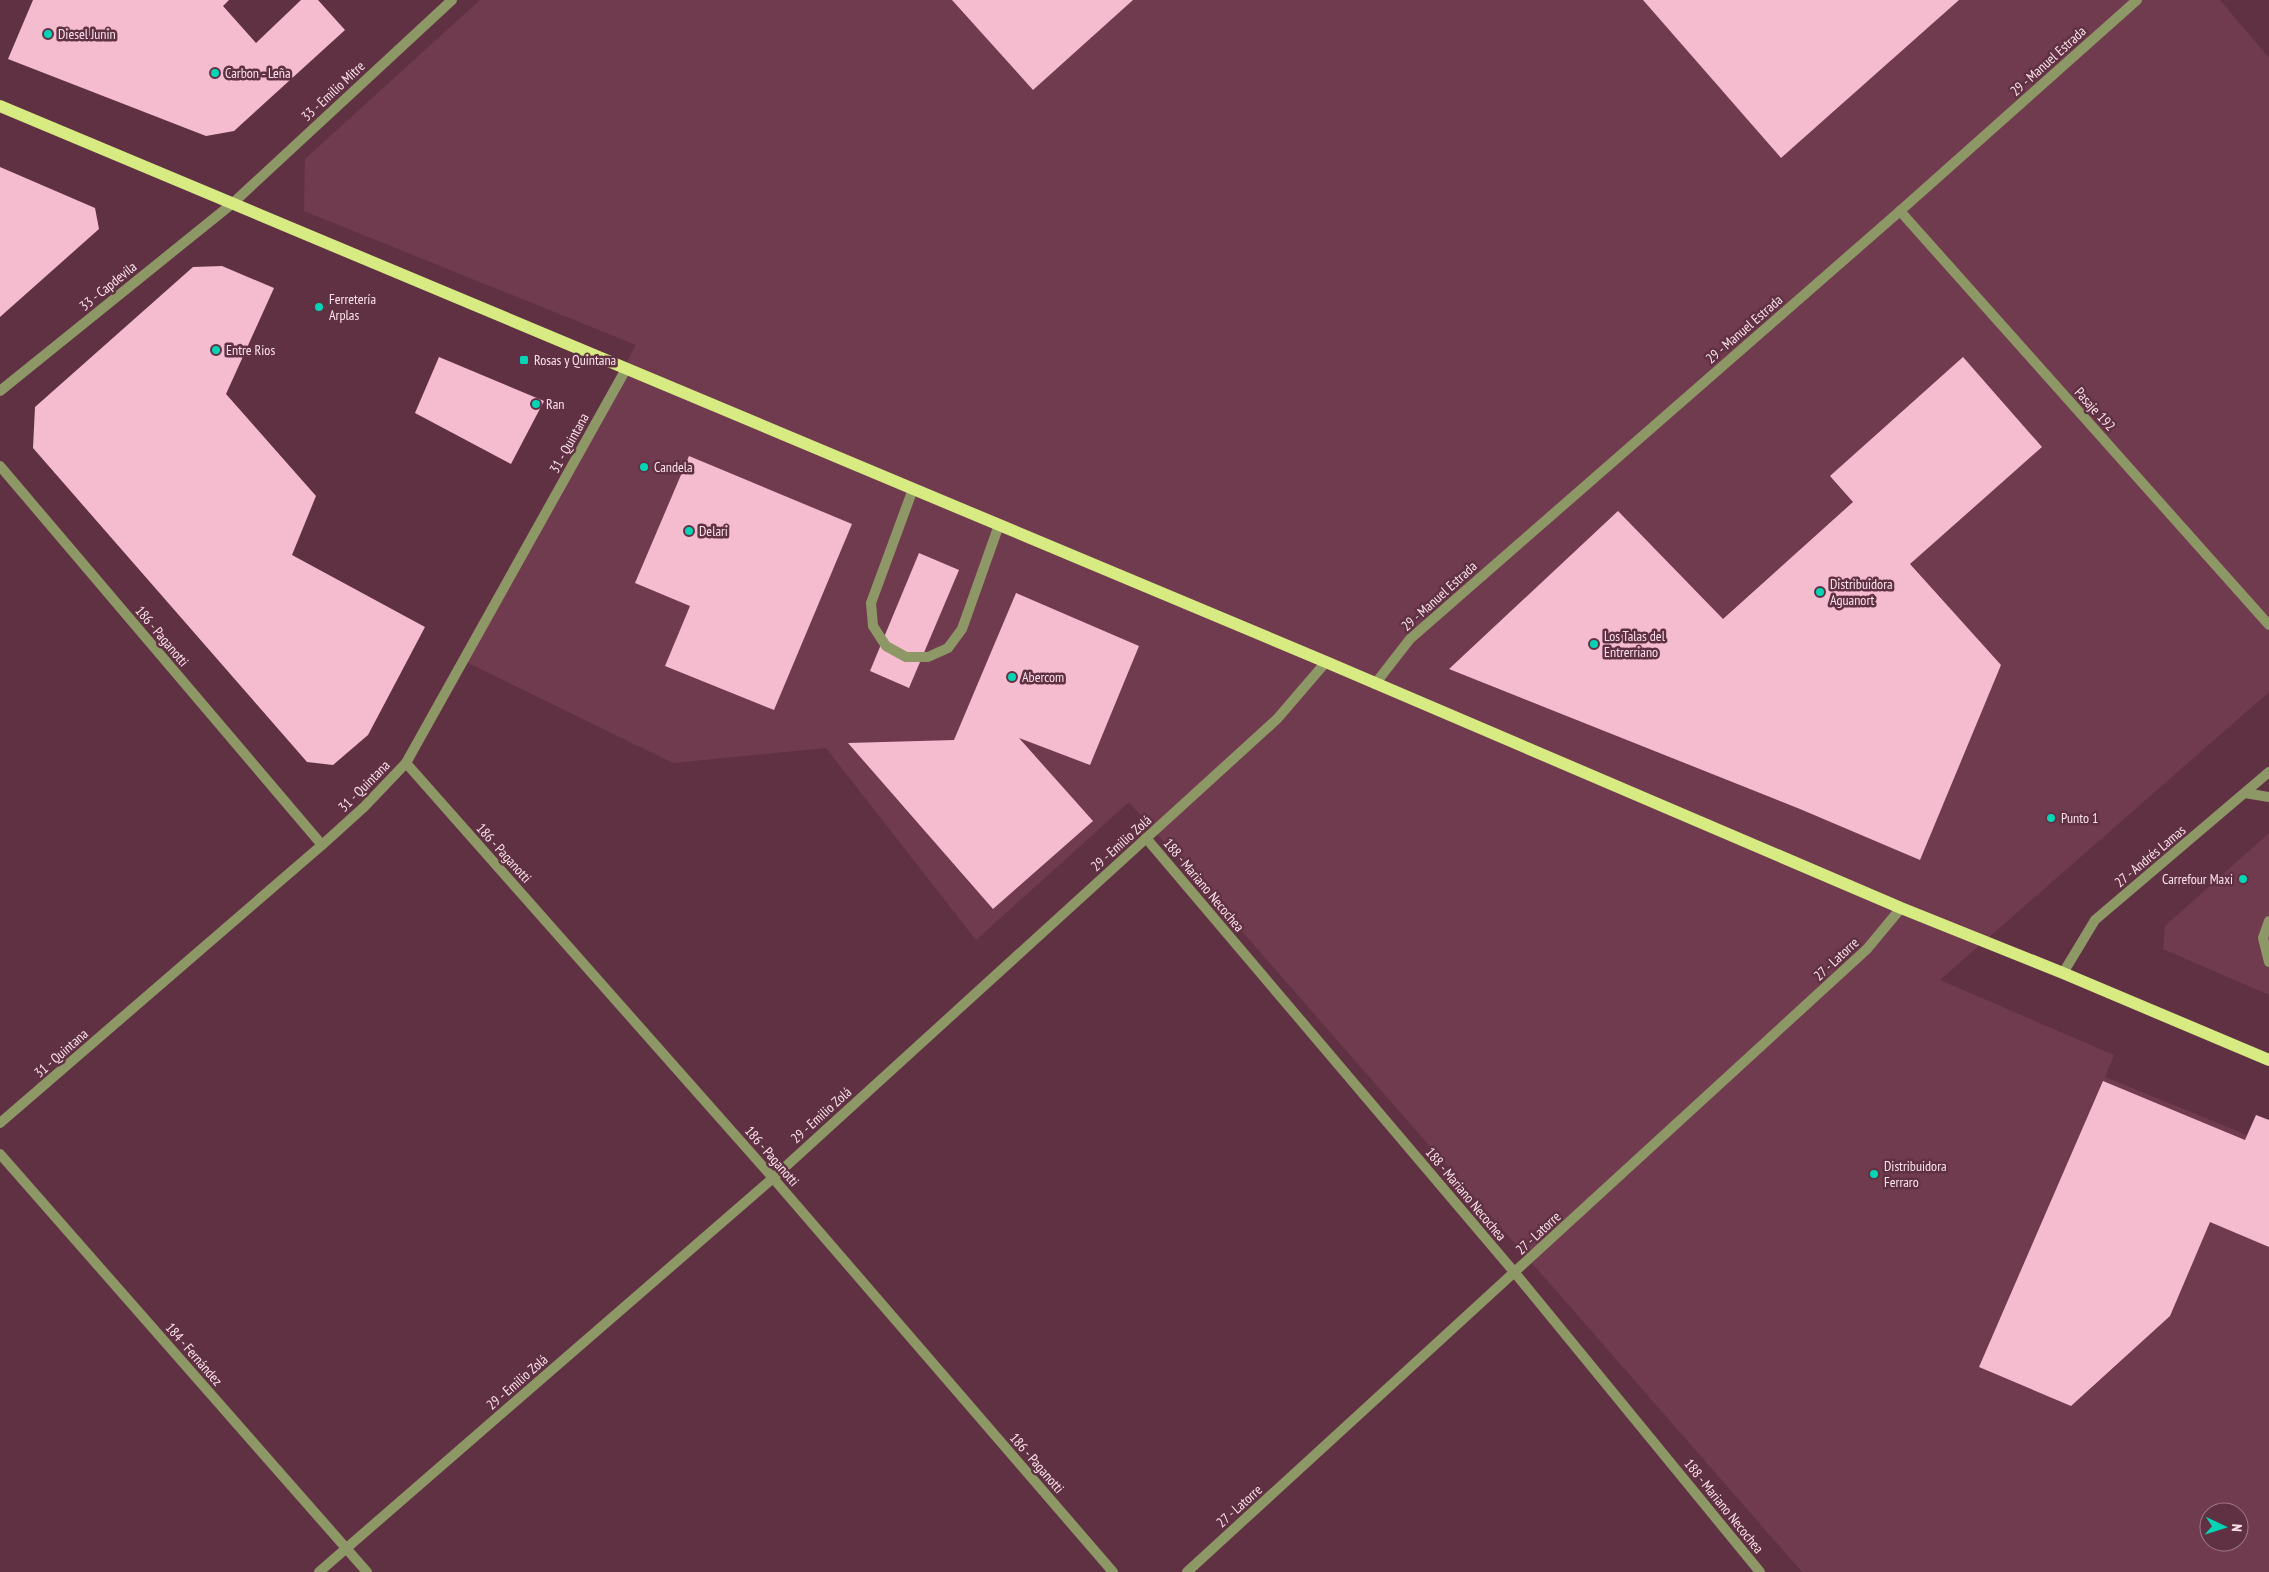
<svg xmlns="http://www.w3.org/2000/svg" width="2269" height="1572" viewBox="0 0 2269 1572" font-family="'PT Sans Narrow',sans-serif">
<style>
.built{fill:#713b4f;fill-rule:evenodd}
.building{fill:#f5bbce}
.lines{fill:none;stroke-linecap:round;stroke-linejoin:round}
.service{stroke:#8e9766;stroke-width:10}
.minor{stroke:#8e9766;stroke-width:10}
.primary{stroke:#d8eb83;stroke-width:12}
.poi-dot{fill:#02d5b6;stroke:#603143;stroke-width:2}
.labels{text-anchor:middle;stroke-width:5;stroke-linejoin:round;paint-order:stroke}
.poi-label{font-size:14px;fill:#fce3eb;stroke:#603143;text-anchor:start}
.street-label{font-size:14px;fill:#fce3eb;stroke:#603143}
</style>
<rect width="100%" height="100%" fill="#603143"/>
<g class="built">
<path d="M480,0H2220L2269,58V692L1940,980L2114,1055L2105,1077L2269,1144V1572H1802L1129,802L976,940L826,748L673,763L466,662L636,345L304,211L305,159ZM2209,1512H2239V1542H2209Z"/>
<polygon points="2269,833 2269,995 2163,949 2165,926"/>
</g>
<g class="building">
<polygon points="33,0 229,0 223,6 256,43 301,0 318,0 345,30 234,131 206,136 8,59"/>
<polygon points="952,0 1133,0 1033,90"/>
<polygon points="1643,0 1959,0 1781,158"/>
<polygon points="0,167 95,208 99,229 0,317"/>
<polygon points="222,266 274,288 226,394 316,496 292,555 425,627 368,735 333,765 307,762 33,448 35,407 193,267"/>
<polygon points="439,357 544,401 511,464 415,413"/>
<polygon points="1963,357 2042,447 1910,564 2001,665 1920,860 1800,809 1449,669 1618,511 1723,619 1853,502 1830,476"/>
<polygon points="689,456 852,524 774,710 665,666 690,606 635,583"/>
<polygon points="919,553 959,570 909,688 870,671"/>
<polygon points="1016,593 1139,646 1090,765 1019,738 1093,821 993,909 848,743 954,740"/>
<polygon points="2103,1081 2245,1140 2256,1115 2269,1120 2269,1247 2210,1222 2170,1316 2071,1406 1979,1367"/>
</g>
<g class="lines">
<g class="service">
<polyline points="913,489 871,603 873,626 886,646 906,657 928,657 948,648 962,629 999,525"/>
<polyline points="2245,793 2269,797"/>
<polyline points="2269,921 2263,938 2269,962"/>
</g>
<g class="minor">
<polyline points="1900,211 2269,625"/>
<polyline points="0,391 233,203 452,0"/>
<polyline points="0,466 322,845"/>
<polyline points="1375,684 1410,639 1900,211 2137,0"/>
<polyline points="406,763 773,1178 1113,1572"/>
<polyline points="1146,838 1515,1273 1760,1572"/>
<polyline points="2063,973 2095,920 2269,772"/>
<polyline points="0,1123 322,845 364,807 406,763 626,369"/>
<polyline points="0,1154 367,1572"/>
<polyline points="319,1572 773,1178 1277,719 1326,662"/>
<polyline points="1187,1572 1867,949 1901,908"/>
</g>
<polyline class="primary" points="0,106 1326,662 1901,908 2063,973 2269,1060"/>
</g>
<g class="poi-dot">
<circle cx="48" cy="34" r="5"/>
<circle cx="215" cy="73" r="5"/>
<circle cx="319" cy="307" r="5"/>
<circle cx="216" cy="350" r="5"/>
<rect x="519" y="355" width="10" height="10" rx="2.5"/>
<circle cx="536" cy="404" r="5"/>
<circle cx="644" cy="467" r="5"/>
<circle cx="689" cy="531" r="5"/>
<circle cx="1820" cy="592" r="5"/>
<circle cx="1594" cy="644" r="5"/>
<circle cx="1012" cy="677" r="5"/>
<circle cx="2051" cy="818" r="5"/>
<circle cx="2243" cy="879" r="5"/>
<circle cx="1874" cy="1174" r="5"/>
</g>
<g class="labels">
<g class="poi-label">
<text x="58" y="39">Diesel Junin</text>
<text x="225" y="78">Carbon - Leña</text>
<text x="329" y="304">Ferretería<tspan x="329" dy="16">Arplas</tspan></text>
<text x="226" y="355">Entre Rios</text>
<text x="534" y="365">Rosas y Quintana</text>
<text x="546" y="409">Ran</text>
<text x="654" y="472">Candela</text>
<text x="699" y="536">Delari</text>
<text x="1830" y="589">Distribuidora<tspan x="1830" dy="16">Aguanort</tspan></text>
<text x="1604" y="641">Los Talas del<tspan x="1604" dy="16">Entrerriano</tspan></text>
<text x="1022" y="682">Abercom</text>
<text x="2061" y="823">Punto 1</text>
<text x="2233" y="884" text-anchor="end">Carrefour Maxi</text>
<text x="1884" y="1171">Distribuidora<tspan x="1884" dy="16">Ferraro</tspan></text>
</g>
<g class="street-label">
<text transform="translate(2048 61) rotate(-42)" y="5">29 - Manuel Estrada</text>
<text transform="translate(333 91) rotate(-43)" y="5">33 - Emilio Mitre</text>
<text transform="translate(108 286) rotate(-39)" y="5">33 - Capdevila</text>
<text transform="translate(1744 329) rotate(-41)" y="5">29 - Manuel Estrada</text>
<text transform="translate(2095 409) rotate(48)" y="5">Pasaje 192</text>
<text transform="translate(569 443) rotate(-61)" y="5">31 - Quintana</text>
<text transform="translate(1439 596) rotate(-42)" y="5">29 - Manuel Estrada</text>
<text transform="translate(162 636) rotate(50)" y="5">186 - Paganotti</text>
<text transform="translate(364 786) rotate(-45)" y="5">31 - Quintana</text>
<text transform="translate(1121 843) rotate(-42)" y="5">29 - Emilio Zolá</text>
<text transform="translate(504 853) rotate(48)" y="5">186 - Paganotti</text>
<text transform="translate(2150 856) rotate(-40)" y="5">27 - Andrés Lamas</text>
<text transform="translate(1204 885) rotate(50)" y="5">188 - Mariano Necochea</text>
<text transform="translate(1836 959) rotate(-43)" y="5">27 - Latorre</text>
<text transform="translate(61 1053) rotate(-41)" y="5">31 - Quintana</text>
<text transform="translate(821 1115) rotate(-42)" y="5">29 - Emilio Zolá</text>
<text transform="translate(772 1156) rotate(49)" y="5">186 - Paganotti</text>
<text transform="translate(1466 1194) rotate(50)" y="5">188 - Mariano Necochea</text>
<text transform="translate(1538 1233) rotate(-43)" y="5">27 - Latorre</text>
<text transform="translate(194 1354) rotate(49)" y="5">184 - Fernández</text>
<text transform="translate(517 1382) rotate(-41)" y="5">29 - Emilio Zolá</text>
<text transform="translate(1037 1463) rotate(49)" y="5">186 - Paganotti</text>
<text transform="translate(1239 1506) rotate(-42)" y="5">27 - Latorre</text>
<text transform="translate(1724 1506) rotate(51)" y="5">188 - Mariano Necochea</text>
</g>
</g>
<g transform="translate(2224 1527) rotate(94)"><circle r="24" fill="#603143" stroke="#9e7886"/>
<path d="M0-4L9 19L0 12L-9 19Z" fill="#02d5b6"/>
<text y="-8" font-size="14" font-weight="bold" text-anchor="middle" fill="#fce3eb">N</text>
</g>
</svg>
